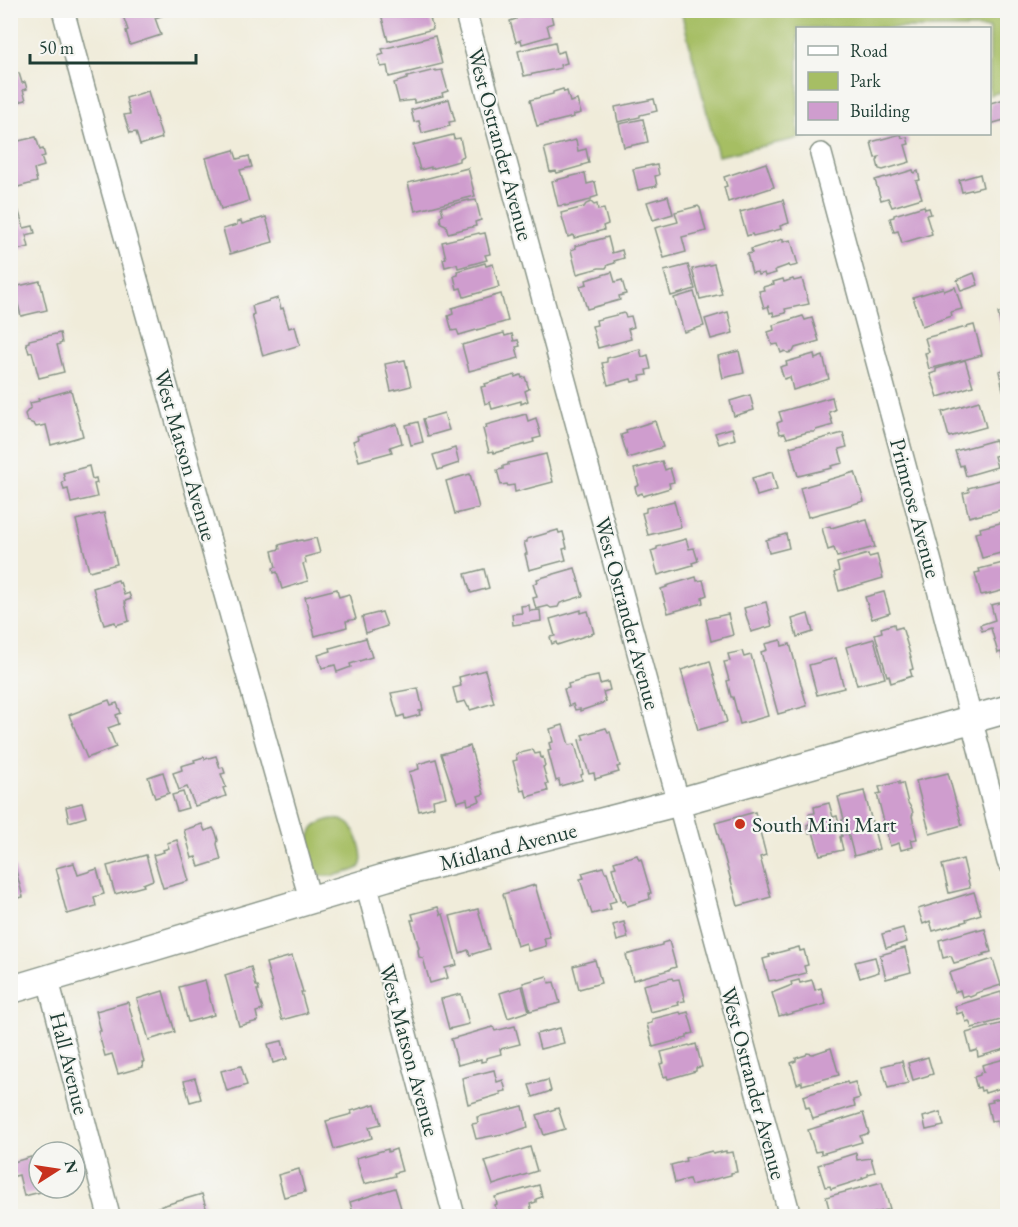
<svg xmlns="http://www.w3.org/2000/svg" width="1018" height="1227" viewBox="0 0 1018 1227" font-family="'EB Garamond',serif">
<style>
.green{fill:#a6be64;stroke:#627e4c;stroke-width:1.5}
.building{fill:#cf9dce}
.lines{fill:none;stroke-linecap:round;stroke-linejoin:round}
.minor-casing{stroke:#889487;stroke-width:24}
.tertiary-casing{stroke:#889487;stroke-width:30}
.minor{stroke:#fff;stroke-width:21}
.tertiary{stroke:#fff;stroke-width:27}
.poi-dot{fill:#c8321e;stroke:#f6f6f2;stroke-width:2}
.labels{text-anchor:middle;stroke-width:4.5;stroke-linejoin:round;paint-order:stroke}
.street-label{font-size:22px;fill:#1f3d34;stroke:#f6f6f2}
.poi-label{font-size:22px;fill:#1f3d34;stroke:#f6f6f2;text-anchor:start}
</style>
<rect width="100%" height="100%" fill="#f6f6f2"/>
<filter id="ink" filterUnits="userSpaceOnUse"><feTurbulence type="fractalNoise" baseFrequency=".0167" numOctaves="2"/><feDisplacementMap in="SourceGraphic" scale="12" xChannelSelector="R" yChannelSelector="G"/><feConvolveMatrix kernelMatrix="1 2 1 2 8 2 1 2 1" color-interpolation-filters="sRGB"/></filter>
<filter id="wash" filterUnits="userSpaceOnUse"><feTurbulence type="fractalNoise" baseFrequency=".008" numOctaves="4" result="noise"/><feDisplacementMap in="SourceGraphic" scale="24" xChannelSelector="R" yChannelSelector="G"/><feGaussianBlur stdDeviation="1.35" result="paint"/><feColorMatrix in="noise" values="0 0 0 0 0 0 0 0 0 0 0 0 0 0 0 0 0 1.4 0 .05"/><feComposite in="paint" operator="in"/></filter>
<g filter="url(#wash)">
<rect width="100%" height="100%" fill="#f0ecda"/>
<g class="green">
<polygon points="681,11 1007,11 1007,90 990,95 990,28 798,28 798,134 818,134 718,156"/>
<path d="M332,819C338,819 344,820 349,824C357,831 368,863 357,869C353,871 348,872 344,873C323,879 316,879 310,856C306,836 311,823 332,819Z"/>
</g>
<g id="blocks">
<g class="building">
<polygon points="121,10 162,10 164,15 155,18 161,35 130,45 126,31 128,30"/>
<polygon points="394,10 428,10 433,29 388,41 381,14"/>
<polygon points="540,10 543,10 544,12 550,11 553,23 547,25 550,36 522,44 521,40 516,42 510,21 516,19 515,17"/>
<polygon points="435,36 442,64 389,77 387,66 381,67 378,56 384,54 382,49"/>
<polygon points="555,42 557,53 564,51 567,63 560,65 561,68 524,76 518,51"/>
<polygon points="435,70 436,71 442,70 448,91 442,93 443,96 414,103 414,100 399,102 394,83 407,79 407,77"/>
<polygon points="19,73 22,83 25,82 27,89 23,90 26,100 10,104 10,75"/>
<polygon points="563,89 564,92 567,91 570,102 577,100 581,113 573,115 574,117 537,126 530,100 553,94 553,92"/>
<polygon points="148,91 162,138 140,145 136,132 130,133 124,115 130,114 126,98"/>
<polygon points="449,99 455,121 449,122 450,126 422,133 419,121 414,122 411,110"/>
<polygon points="654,99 657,111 640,115 640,117 618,122 615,107"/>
<polygon points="1005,99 1008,108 1008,119 990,124 990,103"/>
<polygon points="643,119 648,142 624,147 619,124"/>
<polygon points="901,134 902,138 907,137 909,144 905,145 910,162 883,170 879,169 877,161 879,157 875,158 871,142"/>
<polygon points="453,135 454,139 460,138 464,156 459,158 459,161 431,169 431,167 420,170 413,145"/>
<polygon points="36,137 40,150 43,149 45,156 41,157 44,166 34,169 37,182 14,188 10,174 10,163 15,162 10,143"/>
<polygon points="576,140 578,151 586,149 589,163 582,165 582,166 557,173 556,171 550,172 544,148"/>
<polygon points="234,150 237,159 249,156 252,167 240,170 249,201 221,209 206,158"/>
<polygon points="766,163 774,187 728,202 724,187 727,186 724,177"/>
<polygon points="652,165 652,166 657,165 659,175 655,176 657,186 638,190 633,169"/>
<polygon points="468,168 475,196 415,211 408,183"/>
<polygon points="913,170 914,173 918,171 920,180 916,181 922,198 892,207 888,198 881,200 875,180 885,177 886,178"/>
<polygon points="585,173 587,184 595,182 598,196 591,198 591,200 565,206 565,205 558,206 552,181"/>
<polygon points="980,174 983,187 962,192 959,180"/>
<polygon points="668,196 673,214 653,220 647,202"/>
<polygon points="469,200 469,201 476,200 481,220 475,222 476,226 448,233 446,225 441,223 440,217 443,214 441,207"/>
<polygon points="783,200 789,223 780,226 781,229 753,236 752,234 747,236 740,212"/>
<polygon points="591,202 594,205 597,204 598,210 604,209 608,224 603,226 604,230 574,238 573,235 568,237 561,213 584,207 586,204"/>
<polygon points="17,206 24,228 33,226 35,233 26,235 29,247 10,252 10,208"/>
<polygon points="698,206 700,208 706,231 682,237 686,252 664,258 655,228 678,222 675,212"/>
<polygon points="924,206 925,209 929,208 931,214 926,215 932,234 902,243 898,231 894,232 890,218 894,217 894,215"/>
<polygon points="266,217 273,242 230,254 223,229 237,225 237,222 241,221 242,224"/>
<polygon points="479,233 480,234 485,233 490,254 485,255 487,260 458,268 457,264 445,267 443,259 446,258 442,242"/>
<polygon points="608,237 612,253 622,250 624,258 614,261 615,263 608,265 606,268 599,268 577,274 571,250 576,248 575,246"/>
<polygon points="783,239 783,242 791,240 798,265 790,267 789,265 775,270 776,273 765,276 764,273 758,275 757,272 752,273 747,254 752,253 751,249"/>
<polygon points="485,263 486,266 493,264 499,287 464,297 461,288 457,289 454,276 458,275 457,271"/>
<polygon points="714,264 722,294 700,299 692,269"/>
<polygon points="688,265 695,289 671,296 664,271"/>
<polygon points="612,272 615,282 622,280 626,294 619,296 620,300 587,309 580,286 587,284 586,280"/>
<polygon points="974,273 978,285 961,291 957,280"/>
<polygon points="783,279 784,282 793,279 794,281 802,279 809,304 785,309 786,313 774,316 773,312 770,313 768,306 764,308 759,291 764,290 763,287 774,284 773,282"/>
<polygon points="40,281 47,310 21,316 16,296 15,296 14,287"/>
<polygon points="955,287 962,309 951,312 952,316 922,326 913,297 943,288 944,291"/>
<polygon points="694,292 704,326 684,332 674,298"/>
<polygon points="501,294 508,321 459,335 457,330 452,331 448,316 453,314 452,308"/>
<polygon points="278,298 281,309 283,308 289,328 295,326 300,345 263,356 252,315 254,314 252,306"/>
<polygon points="1008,311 1008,334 1003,335 998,313"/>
<polygon points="728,312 733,333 711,339 705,319"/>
<polygon points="624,313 626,317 631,316 634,327 628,329 631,339 598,348 592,326 597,325 596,320"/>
<polygon points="803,316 805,320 812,318 819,341 795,348 793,352 788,353 785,351 781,353 778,344 772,345 768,332 774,330 773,325"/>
<polygon points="974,325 982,355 929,369 925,353 929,352 925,338"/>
<polygon points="60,333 62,343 57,345 64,372 39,378 32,352 29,353 26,343 29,342 29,340"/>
<polygon points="504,333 505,336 512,334 514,341 518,340 520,346 516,347 519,358 469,371 462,345"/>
<polygon points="640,349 642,357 648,355 651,369 646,370 647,375 640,376 641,380 632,382 631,379 608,385 602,363 607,362 607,358"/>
<polygon points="739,351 744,373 723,378 718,356"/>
<polygon points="814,354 815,359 823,356 829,379 793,390 790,377 784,379 780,367 787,365 786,362"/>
<polygon points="405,360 411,386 391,391 385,364"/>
<polygon points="965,360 973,386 938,397 930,374 936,372 936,369"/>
<polygon points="1008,369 1008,389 1003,390 999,371"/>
<polygon points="515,375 515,377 521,375 522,378 525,377 529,389 525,391 528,401 521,404 521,401 492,409 490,402 485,404 481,387 486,386 485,384"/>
<polygon points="71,390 83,436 51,445 46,425 36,427 34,424 27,421 25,414 31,407 30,403 39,401 38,399"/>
<polygon points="750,395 754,410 734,416 730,401"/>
<polygon points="832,397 835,410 829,412 833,425 816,430 814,432 808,432 787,438 785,433 780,434 777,423 782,421 779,412"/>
<polygon points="979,401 986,427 949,437 942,412"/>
<polygon points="444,413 449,430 428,436 423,419"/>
<polygon points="526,414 528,421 536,418 541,437 533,439 534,442 494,453 493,451 489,452 483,429 487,428 486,425"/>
<polygon points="655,421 663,447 628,458 621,435 627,433 626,430"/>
<polygon points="418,422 423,442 411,445 406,425"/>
<polygon points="397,424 402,443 390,447 392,452 359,461 353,441 358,439 357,436"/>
<polygon points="732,428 735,439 719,444 715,433"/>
<polygon points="843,433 847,447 839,449 843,463 831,466 832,468 798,476 790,447"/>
<polygon points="995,440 999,455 994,456 997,467 966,476 963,465 960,466 955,451"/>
<polygon points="455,448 459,463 438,470 433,455"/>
<polygon points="546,454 553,482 515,492 514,485 508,486 507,484 501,485 497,470 503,469 503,466 508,465 508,463"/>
<polygon points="662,461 665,470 670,468 674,482 669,483 670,488 643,496 642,493 637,495 635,487 639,485 634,469"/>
<polygon points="89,466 92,479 96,478 97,483 94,484 97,497 71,503 68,489 64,490 62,482 65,481 63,473"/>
<polygon points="772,472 777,490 757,496 752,478"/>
<polygon points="855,472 864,501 808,517 800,488"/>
<polygon points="470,474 479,508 455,514 446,481"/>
<polygon points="1008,478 1008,508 976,516 976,515 969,517 963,493 969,492 968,488"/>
<polygon points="674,501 681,527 648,535 642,513 646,512 646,508"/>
<polygon points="104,513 117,564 89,571 76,520"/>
<polygon points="859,520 859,522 867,520 875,547 837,557 834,548 828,550 822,528 830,526 831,528"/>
<polygon points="1008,521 1008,551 982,558 975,533 981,532 980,528"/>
<polygon points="558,530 559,533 563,532 567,548 563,549 566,560 529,570 525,554 527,554 524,542 527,542 527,539"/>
<polygon points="786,534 789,548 769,553 766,540"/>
<polygon points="316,538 320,553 305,557 306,563 303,564 308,581 282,589 277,572 274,573 273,568 276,567 272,551 280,549 279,545 297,540 297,541 302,540 303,541"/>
<polygon points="686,539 689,549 694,548 698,561 692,563 693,565 658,575 651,551 657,549 657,547"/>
<polygon points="868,554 869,557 877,555 883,578 839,591 834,573 839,571 837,563"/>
<polygon points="1007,562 1008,589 986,595 986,594 981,595 975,573 980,572 979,569"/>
<polygon points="575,568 583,596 560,603 558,607 551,608 548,606 536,609 533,598 537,597 533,584 538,582 537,579"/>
<polygon points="484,569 489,588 471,593 465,574"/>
<polygon points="696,577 697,581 703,580 707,595 702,597 703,603 668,613 661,589 667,587 666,586"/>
<polygon points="118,580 119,583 120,582 124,595 129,593 131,599 125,601 126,603 125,603 129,621 116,625 115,622 104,625 93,588"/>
<polygon points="337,589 339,597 349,594 356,619 346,621 347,627 315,636 305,597"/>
<polygon points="884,592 890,613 872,619 865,597"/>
<polygon points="1008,601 1008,657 1003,659 1001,652 998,653 991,628 982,631 980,625 995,620 991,605"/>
<polygon points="766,602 772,626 751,632 744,608"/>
<polygon points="529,605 530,611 540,610 541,621 513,625 512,614 522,613 521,606"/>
<polygon points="581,610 581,613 588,611 594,633 557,645 556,642 552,644 550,637 555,636 550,619"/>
<polygon points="382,612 387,626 366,633 362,617"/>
<polygon points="728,614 733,635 711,641 706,619"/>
<polygon points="808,614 813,632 797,637 792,619"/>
<polygon points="894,624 895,629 902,627 911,657 910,657 913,669 910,670 912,676 891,683 889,675 887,676 875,634 882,632 881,628"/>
<polygon points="366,638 372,657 350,664 351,667 337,672 335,665 322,668 318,655 331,651 330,648"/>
<polygon points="874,639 885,678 857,685 846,647"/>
<polygon points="781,640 782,646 790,644 807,706 778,714 761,652 767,650 765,644"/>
<polygon points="742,651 744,657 751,655 768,716 740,724 733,697 731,697 727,681 729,680 724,662 730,661 728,654"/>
<polygon points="836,658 844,688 817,695 809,665"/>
<polygon points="710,661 727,722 698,730 681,670"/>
<polygon points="485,670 494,703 470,710 469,707 468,707 465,701 457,703 453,688 461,686 459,677"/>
<polygon points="598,676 600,684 608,682 610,690 603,692 606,702 580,711 580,709 575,710 573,704 569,706 564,689 569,688 568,684 583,680 583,679"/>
<polygon points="418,688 423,710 419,711 420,715 405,719 404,715 398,717 391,693"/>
<polygon points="109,700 111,705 117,703 121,713 116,715 119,724 108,728 116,747 87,758 69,715"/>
<polygon points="563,725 569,745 575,744 583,774 581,775 582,780 560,786 559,780 556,781 548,751 551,750 549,743 553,742 550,729"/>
<polygon points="606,728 608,732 610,732 620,766 617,767 619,772 595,779 594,773 589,774 579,740 584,739 582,735"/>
<polygon points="470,746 484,794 478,796 480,801 468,805 467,799 457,802 441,754"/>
<polygon points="533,750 535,754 540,753 541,758 543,757 545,766 543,767 548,784 546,784 548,791 527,797 525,790 521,791 513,761 517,760 516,754"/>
<polygon points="216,756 220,768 223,767 225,773 221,774 226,787 223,788 226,796 195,806 187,787 179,790 173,773 182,770 181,766 195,762 194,760 204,757 205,759"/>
<polygon points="436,759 446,797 433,800 434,807 419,811 409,772 419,769 418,764"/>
<polygon points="163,772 169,793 155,798 148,777"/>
<polygon points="948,773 962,825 930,834 916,781"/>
<polygon points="899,782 899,784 903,783 908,803 912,809 913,814 912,816 917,839 911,840 913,847 901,850 899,843 890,846 877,794 881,793 879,787"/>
<polygon points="864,791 879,849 854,856 848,833 845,834 842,820 844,819 838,797"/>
<polygon points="183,792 188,808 177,811 172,795"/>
<polygon points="82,803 86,817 69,822 66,807"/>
<polygon points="829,803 833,817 837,816 842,836 840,837 843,850 820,855 813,832 809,833 807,825 811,823 809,814 815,813 814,807"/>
<polygon points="755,812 766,855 760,857 771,897 738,906 715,823"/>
<polygon points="202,824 205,831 213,828 216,833 218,840 217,844 221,860 199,867 196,857 192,858 184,830"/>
<polygon points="177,840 189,881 163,888 153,855 164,852 163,850 169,848 167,843"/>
<polygon points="146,855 153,880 143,884 144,886 115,894 107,866"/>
<polygon points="637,855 639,860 641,859 651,893 649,893 650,899 627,906 625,901 622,902 612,868 616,867 614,862"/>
<polygon points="963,859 970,888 949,893 942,865"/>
<polygon points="74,863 78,875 97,869 104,894 94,897 96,906 67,914 58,880 59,879 56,868"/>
<polygon points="15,867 23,897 10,900 10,868"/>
<polygon points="603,867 605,872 607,872 616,901 609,903 611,909 592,914 590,908 589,908 580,879 584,878 582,873"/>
<polygon points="535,885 550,937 544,938 546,946 528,951 526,943 517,946 503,894"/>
<polygon points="974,892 981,914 966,919 967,921 933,931 930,921 923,924 918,909"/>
<polygon points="438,907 441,915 443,914 457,965 445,968 448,978 430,983 423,958 419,957 418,950 419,948 411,920 414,920 412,914"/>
<polygon points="478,909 489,949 470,955 468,950 460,953 450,916"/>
<polygon points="624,922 628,938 617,941 613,925"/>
<polygon points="903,928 907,942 886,948 882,934"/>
<polygon points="977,929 977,931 985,929 991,952 983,954 984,955 954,963 951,956 943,958 939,940"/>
<polygon points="669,941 676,967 669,969 669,970 633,980 626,955 662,945 662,943"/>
<polygon points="799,947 800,951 804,950 808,965 804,966 806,973 776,981 775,980 769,981 763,959 770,957 769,955"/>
<polygon points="905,948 911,972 886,979 880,955"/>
<polygon points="292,956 303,992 301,992 307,1013 282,1020 266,963"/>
<polygon points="875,957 879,972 860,978 855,962"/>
<polygon points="993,959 1001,985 976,993 975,995 970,997 968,995 962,997 960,990 955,992 949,973"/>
<polygon points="595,960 601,983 579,989 573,966"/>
<polygon points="251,967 256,986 258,986 259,990 257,990 263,1010 256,1012 258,1021 239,1026 225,975"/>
<polygon points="547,976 549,983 554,982 560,1003 530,1011 523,983"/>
<polygon points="672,978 673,980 679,979 685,1001 678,1002 679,1005 650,1012 643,985"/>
<polygon points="205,980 214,1015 188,1022 179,987"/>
<polygon points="799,980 800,983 812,980 815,990 821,988 826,1004 786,1015 786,1014 779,1016 772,993 792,985 791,982"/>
<polygon points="522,986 529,1011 508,1018 500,993"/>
<polygon points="163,991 175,1032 149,1040 137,999"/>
<polygon points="1001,992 1008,1018 972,1028 969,1021 966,1022 963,1012 957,1014 955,1006"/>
<polygon points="461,994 469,1024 449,1029 441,999"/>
<polygon points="128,1002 144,1062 142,1062 143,1067 118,1074 112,1054 105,1056 98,1031 101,1031 96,1011"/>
<polygon points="680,1012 681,1014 688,1012 694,1033 687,1035 687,1038 653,1047 647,1024 652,1023 652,1019"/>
<polygon points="1007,1022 1008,1048 978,1057 977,1050 971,1052 966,1033"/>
<polygon points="515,1026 520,1044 500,1049 501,1054 486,1058 486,1061 481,1062 481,1059 458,1065 451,1039 493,1027 495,1031"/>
<polygon points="560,1028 564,1043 540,1049 536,1034"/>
<polygon points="282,1041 287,1059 273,1063 268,1044"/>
<polygon points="696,1044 702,1067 696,1068 696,1071 668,1079 667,1076 664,1077 660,1064 664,1063 661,1052 689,1045 690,1046"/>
<polygon points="831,1048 839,1075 802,1085 802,1082 797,1084 791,1063 796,1061 796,1058 806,1055 807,1053 813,1054"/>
<polygon points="928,1057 933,1074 913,1080 908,1063"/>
<polygon points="1008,1058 1008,1086 985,1093 984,1090 981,1091 980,1087 977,1088 974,1077 980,1075 980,1073 984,1072 982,1065"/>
<polygon points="902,1061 908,1083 888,1088 882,1066"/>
<polygon points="241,1066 247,1085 227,1091 221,1071"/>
<polygon points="494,1070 497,1082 503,1080 506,1091 500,1092 501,1094 468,1104 462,1078"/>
<polygon points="195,1078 201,1099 190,1102 184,1081"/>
<polygon points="548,1080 551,1091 533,1097 529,1085"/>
<polygon points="847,1082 848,1084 855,1082 860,1098 853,1100 855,1106 813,1119 809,1107 806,1108 803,1096"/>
<polygon points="1008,1096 1008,1124 998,1127 997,1120 991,1121 987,1103 993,1102 992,1100"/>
<polygon points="375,1104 381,1124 369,1127 372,1138 334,1149 326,1121 352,1114 351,1111"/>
<polygon points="523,1106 528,1127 508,1134 507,1133 476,1139 472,1124 478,1123 477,1117"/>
<polygon points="558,1108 565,1129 544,1135 537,1115"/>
<polygon points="940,1112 944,1126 926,1130 923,1117"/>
<polygon points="863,1113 869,1133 860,1136 862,1142 821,1154 821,1151 815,1152 808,1130"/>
<polygon points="530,1147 537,1171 493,1185 485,1161"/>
<polygon points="388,1149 388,1152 396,1149 402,1171 394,1173 395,1176 364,1184 356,1158"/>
<polygon points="712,1151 713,1154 726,1151 726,1153 733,1152 737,1172 731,1173 731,1175 691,1185 689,1179 675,1183 671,1165 686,1161 685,1158"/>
<polygon points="856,1153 857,1160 871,1158 875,1172 868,1174 868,1176 862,1178 863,1179 831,1189 830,1186 825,1187 818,1165"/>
<polygon points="31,1157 34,1168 39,1167 39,1188 53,1189 24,1196 19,1175 11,1177 10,1163"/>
<polygon points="299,1169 305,1192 284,1197 278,1175"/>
<polygon points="882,1182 890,1209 864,1216 831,1216 826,1197"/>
<polygon points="539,1185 542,1197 536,1199 536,1202 530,1204 533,1216 498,1216 495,1205 497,1204 495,1197"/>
<polygon points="395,1188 403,1215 398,1216 362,1216 361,1214 354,1216 350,1202"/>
<polygon points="202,1194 207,1211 205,1212 206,1216 158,1216 155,1208"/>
</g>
</g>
</g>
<g filter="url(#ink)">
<use href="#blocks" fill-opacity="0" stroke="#889487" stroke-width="1.5"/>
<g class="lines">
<g class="minor-casing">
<g id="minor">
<polyline points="63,10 97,136 310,899"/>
<polyline points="465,10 790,1216"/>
<polyline points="821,154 932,566 1008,862"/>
<polyline points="366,883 454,1216"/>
<polyline points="48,980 109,1216"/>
</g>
</g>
<g class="tertiary-casing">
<polyline id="tertiary" points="10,990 387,877 679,802 1008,709"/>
</g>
<use href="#minor" class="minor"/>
<use href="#tertiary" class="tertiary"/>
</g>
</g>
<circle class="poi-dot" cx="740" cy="824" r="6"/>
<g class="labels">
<g class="street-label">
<text transform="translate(501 144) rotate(75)" y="8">West Ostrander Avenue</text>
<text transform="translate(186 455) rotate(74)" y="8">West Matson Avenue</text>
<text transform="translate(916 508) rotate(75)" y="8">Primrose Avenue</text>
<text transform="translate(628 613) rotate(75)" y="8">West Ostrander Avenue</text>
<text transform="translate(508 846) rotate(-14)" y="8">Midland Avenue</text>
<text transform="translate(410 1050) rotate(75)" y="8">West Matson Avenue</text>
<text transform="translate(70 1063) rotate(76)" y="8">Hall Avenue</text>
<text transform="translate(754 1083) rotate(75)" y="8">West Ostrander Avenue</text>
</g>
<g class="poi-label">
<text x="752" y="832">South Mini Mart</text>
</g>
</g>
<rect width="1018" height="1227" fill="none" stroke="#f6f6f2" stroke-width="36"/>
<rect x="796" y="27" width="195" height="108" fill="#f6f6f2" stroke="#a0aca6" stroke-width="1.5"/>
<rect x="808" y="46" width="30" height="9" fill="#ffffff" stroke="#a0aca6" stroke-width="1.5"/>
<text x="850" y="57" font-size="18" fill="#1f3d34">Road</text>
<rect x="808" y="72" width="30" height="18" fill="#a6be64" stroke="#a0aca6" stroke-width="1.5"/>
<text x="850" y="87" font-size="18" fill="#1f3d34">Park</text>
<rect x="808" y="102" width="30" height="18" fill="#cf9dce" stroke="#a0aca6" stroke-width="1.5"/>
<text x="850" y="117" font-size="18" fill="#1f3d34">Building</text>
<g transform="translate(57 1170) rotate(78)"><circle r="28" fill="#f6f6f2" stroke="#a0aca6" stroke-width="1.5"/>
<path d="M0-4.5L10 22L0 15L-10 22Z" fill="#c8321e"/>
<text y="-9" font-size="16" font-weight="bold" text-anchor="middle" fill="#1f3d34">N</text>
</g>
<path d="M30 54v9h166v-9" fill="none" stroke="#1f3d34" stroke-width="3"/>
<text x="39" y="54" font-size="18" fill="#1f3d34" stroke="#f6f6f2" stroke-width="4.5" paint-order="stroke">50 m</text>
</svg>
